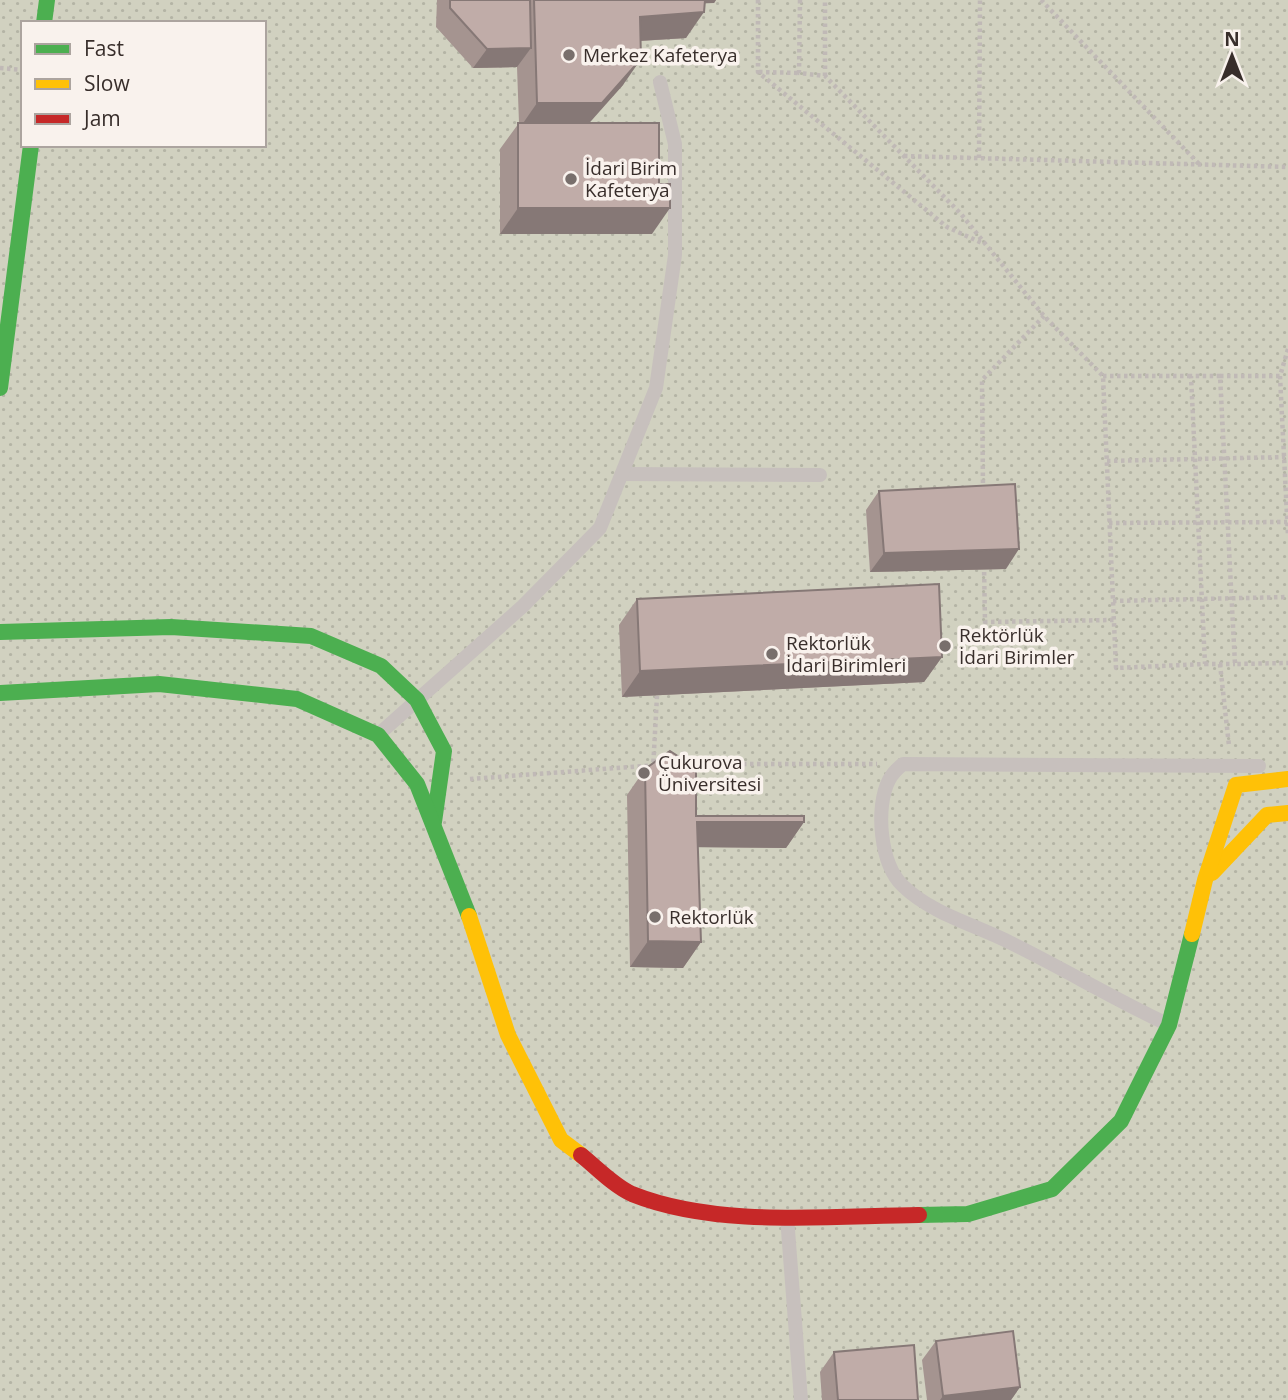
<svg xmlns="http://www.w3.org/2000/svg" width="1288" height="1400" viewBox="0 0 1288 1400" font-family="'Open Sans',sans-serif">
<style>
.park{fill:url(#park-dots);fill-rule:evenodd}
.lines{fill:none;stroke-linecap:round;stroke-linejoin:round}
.path{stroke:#c0b9b6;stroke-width:4.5;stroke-dasharray:3.5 3.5;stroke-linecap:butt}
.lane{stroke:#c7c0bd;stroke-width:14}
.fast{stroke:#4caf50;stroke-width:16}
.slow{stroke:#ffc107;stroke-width:16}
.jam{stroke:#c62828;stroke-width:16}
.path-bridge{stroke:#c0b9b6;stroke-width:4.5;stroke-dasharray:3.5 3.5;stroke-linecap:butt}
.wall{fill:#a59490}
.shaded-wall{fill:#867876}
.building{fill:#c0aca8;stroke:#867876;stroke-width:2}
.poi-dot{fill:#786f6c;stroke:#f9f2ed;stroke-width:2.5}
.labels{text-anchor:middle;stroke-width:7;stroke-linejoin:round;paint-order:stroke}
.poi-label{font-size:19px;fill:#382e2b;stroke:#f9f2ed;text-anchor:start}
</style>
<defs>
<pattern id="park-dots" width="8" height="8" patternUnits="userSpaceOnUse" patternTransform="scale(1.75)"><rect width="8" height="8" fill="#d1d1c0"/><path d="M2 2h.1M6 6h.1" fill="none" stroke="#b4b4a5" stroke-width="1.8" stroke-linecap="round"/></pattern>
</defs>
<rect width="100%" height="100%" fill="#eee8e4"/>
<path class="park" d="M0,0H1288V1400H0ZM23,23H264V145H23Z"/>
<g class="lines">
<g class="path">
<polyline points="758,0 758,72 947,227 984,244"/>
<polyline points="800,0 799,73 825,76 961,214 1044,316 1103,376 1116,668 1205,664 1191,376 1220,376 1235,664 1288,663"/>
<polyline points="1041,0 1199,164"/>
<polyline points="0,68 23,70"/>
<polyline points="759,72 799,73"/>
<polyline points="825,76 825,0"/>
<polyline points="904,156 1288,167"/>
<polyline points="979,158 980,0"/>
<polyline points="1288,349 1280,376 1288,536"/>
<polyline points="1103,376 1191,376"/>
<polyline points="1220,376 1280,376"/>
<polyline points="1107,461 1285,457"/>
<polyline points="983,490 982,380 1044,316"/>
<polyline points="1109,523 1287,522"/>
<polyline points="984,565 985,622 1114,620"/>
<polyline points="1113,601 1288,597"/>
<polyline points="1205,664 1235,664"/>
<polyline points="1220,664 1229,746"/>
<polyline points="687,764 877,764"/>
<polyline points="470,779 657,765"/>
</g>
<g class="lane">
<polyline points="622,474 820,475"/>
<polyline points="379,734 523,606 600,528 656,388 675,255 675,144 660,82"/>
<path d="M1167,1024C1114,999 1064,969 1011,943C976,925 932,914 903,886C880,864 875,807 889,780C892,774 898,768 903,764L1259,766"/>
<polyline points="787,1217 801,1400"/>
</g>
<g class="fast">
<polyline points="44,23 47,0"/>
<polyline points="0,388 31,145"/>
<polyline points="0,632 171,627 311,636 381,666 417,700 444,751 434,822"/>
<polyline points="0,693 159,684 297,699 378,735 417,784 469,916"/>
<polyline points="919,1215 968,1214 1052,1189 1121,1121 1169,1025 1192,934"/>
</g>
<g class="slow">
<polyline points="1212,873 1267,815 1288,813"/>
<polyline points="469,916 508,1035 561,1140 581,1155"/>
<polyline points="1192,934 1205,880 1236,785 1288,779"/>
</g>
<path class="jam" d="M581,1155C596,1167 614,1186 632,1194C717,1228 828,1216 919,1215"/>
<polyline class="path-bridge" points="653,769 657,696"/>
</g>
<g class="wall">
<polygon points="437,0 716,0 714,3 705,3 686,38 640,41 623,85 588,123 652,234 500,234 500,149 519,123 517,67 473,68 436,27"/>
<polygon points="879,491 1006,569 870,572 866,510"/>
<polygon points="637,599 942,657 924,682 622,697 619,625"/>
<polygon points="645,769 696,816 804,822 786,848 697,847 701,942 683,968 630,967 627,795"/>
<polygon points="936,1341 1020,1387 1011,1400 927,1400 922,1360"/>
<polygon points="834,1352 918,1400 822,1400 820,1372"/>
</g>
<g class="shaded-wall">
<polygon points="690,0 716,0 714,3 687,4"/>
<polygon points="704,12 686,38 622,42 640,17"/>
<polygon points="531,48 517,67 473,68 487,49"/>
<polygon points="641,59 623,85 584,129 519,129 537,103"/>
<polygon points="518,208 670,208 652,234 500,234"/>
<polygon points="1019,549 1006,569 870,572 884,553"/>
<polygon points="942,657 924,682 622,697 640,671"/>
<polygon points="697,822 804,822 786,848 679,847"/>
<polygon points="648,941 701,942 683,968 630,967"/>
<polygon points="1020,1387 1011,1400 940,1400 943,1396"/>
</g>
<g class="building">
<polygon points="450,0 530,0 531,48 487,49 450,8"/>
<polygon points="534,0 705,0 704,12 640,17 641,59 602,103 537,103"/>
<polygon points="518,123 659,123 659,184 670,184 670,208 518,208"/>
<polygon points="1015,484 1019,549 884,553 879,491"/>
<polygon points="939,584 942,657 640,671 637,599"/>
<polygon points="670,751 696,768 696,816 804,816 804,822 697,822 701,942 648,941 645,769"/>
<polygon points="1013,1331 1020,1387 943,1396 936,1341"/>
<polygon points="914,1345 918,1400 838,1400 834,1352"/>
</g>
<g class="poi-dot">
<circle cx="569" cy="55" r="7"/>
<circle cx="571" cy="179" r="7"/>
<circle cx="945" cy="646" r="7"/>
<circle cx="772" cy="654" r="7"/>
<circle cx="644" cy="773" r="7"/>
<circle cx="655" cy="917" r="7"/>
</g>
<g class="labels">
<g class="poi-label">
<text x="583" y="62">Merkez Kafeterya</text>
<text x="585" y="175">İdari Birim<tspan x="585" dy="22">Kafeterya</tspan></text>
<text x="959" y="642">Rektörlük<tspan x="959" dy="22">İdari Birimler</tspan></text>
<text x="786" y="650">Rektorlük<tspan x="786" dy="22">İdari Birimleri</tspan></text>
<text x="658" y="769">Çukurova<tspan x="658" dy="22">Üniversitesi</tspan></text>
<text x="669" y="924">Rektorlük</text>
</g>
</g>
<rect x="21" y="21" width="245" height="126" fill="#f9f2ed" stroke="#aca49f" stroke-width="2"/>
<rect x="35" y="44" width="35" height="10" fill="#4caf50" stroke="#aca49f" stroke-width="2"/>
<text x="84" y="56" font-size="21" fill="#382e2b">Fast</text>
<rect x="35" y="79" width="35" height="10" fill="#ffc107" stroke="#aca49f" stroke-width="2"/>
<text x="84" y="91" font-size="21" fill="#382e2b">Slow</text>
<rect x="35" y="114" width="35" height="10" fill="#c62828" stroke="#aca49f" stroke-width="2"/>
<text x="84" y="126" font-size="21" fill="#382e2b">Jam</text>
<g transform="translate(1232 56)" stroke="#f9f2ed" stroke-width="5" paint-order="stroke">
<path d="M0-5L12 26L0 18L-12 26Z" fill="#382e2b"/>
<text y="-10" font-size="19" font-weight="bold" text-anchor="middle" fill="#382e2b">N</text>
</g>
</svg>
